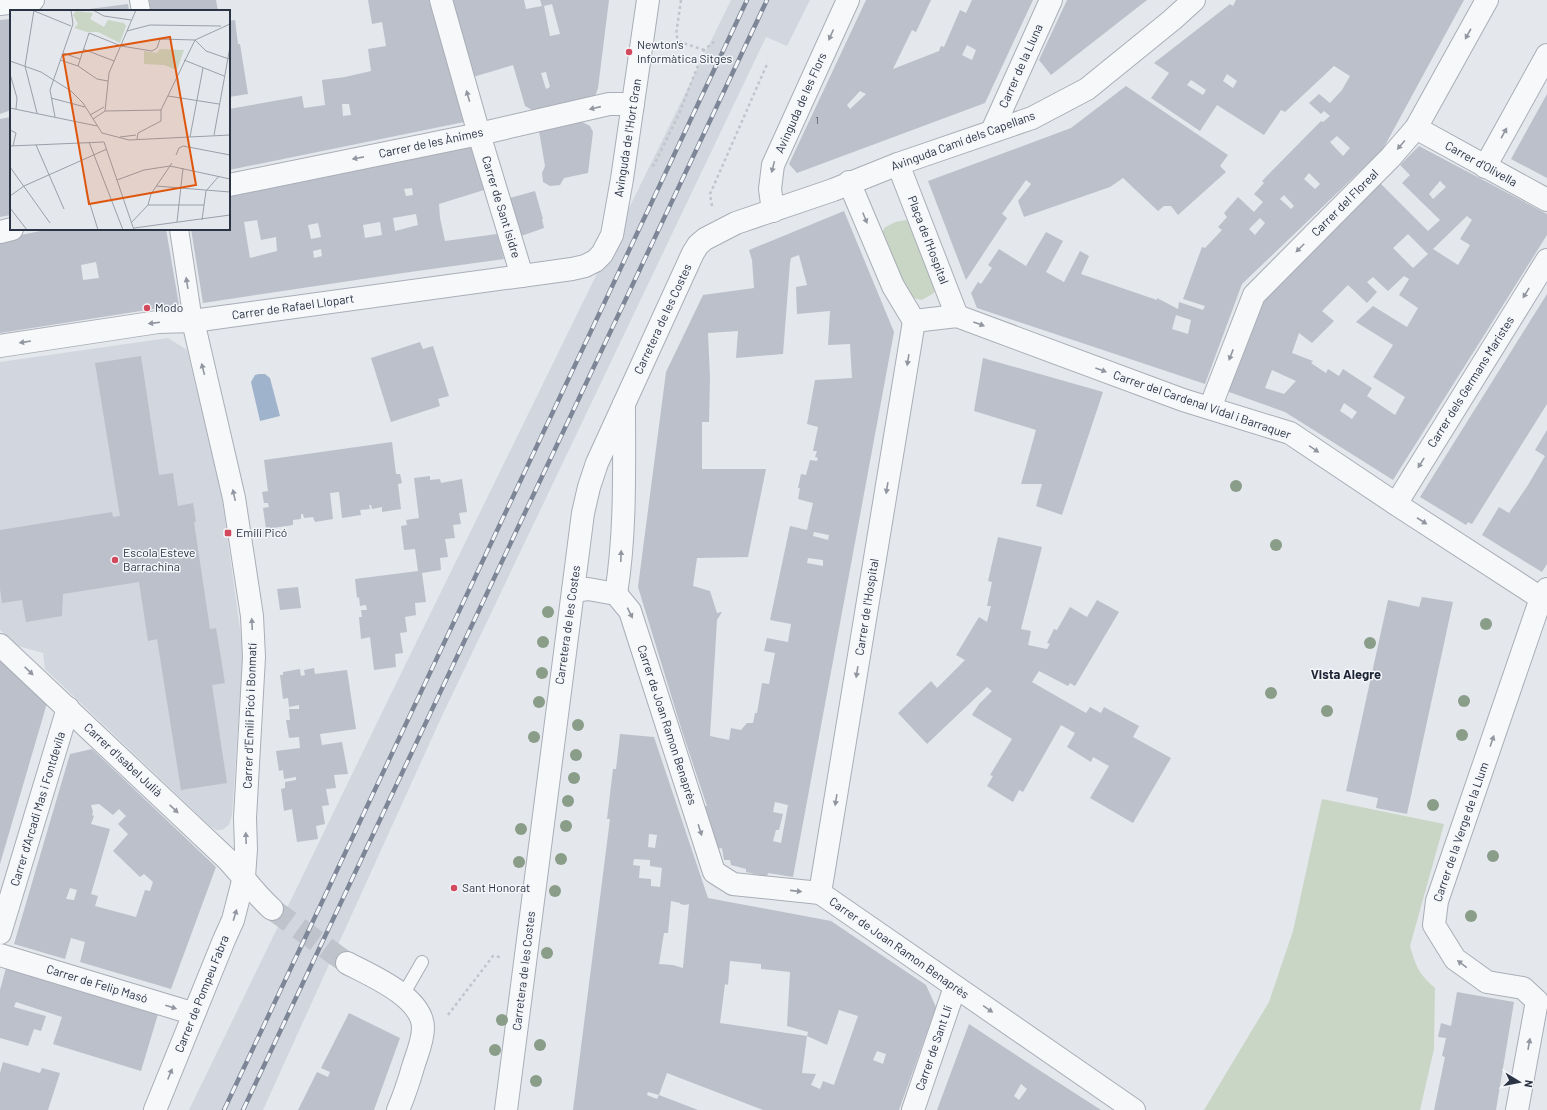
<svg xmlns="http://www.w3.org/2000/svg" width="1547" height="1110" viewBox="0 0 1547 1110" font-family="Barlow,sans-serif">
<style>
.built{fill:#d2d6de}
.green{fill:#c9d6c5}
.water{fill:#9fb4cc}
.building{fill:#bbc0ca;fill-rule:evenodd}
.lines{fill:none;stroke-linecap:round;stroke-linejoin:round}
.minor-tunnel{stroke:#bfc3cb;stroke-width:22;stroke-dasharray:22 11;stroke-linecap:butt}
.service-casing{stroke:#a9aeb7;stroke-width:14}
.pedestrian-casing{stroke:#a9aeb7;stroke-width:20}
.minor-casing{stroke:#a9aeb7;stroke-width:24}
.tertiary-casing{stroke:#a9aeb7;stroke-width:24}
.path{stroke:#c2c5cb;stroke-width:2.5;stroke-dasharray:3 3;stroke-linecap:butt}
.service{stroke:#f7f8fa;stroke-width:12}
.pedestrian{stroke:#f7f8fa;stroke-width:18}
.minor{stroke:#f7f8fa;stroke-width:22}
.tertiary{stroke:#f7f8fa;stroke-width:22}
.rail-casing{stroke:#7d8696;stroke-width:4.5}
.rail{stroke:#f4f6f9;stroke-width:3;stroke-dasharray:9;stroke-linecap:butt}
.tree{fill:#899d89}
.oneway{fill:#9196a0}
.poi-dot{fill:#d1495b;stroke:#f4f6f9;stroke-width:1.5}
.labels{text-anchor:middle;stroke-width:3;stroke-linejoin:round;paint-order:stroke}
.number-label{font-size:10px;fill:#4f5766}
.poi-label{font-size:12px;fill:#2b3445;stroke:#f4f6f9;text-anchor:start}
.street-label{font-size:12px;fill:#2b3445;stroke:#f4f6f9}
.neighbourhood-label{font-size:13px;font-weight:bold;fill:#1d2536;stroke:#f4f6f9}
.inset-road{fill:none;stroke:#9a9fa9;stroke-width:1}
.view{fill:#df570f;fill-opacity:0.15;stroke:#df570f;stroke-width:2}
.inset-edge{fill:none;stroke:#2b3445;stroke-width:2}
</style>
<rect width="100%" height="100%" fill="#e4e7ec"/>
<g class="built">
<polygon points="731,0 810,0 787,46 766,37 441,718 263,1110 189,1110 390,696"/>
<polygon points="168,338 187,350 221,491 243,651 232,815 229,825 222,830 216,830 209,825 45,669 43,653 18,646 0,630 0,362"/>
</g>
<g class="green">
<polygon points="906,220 911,225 935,283 934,293 922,300 908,297 883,232 884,228 895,222"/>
<path d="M1322,799L1444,824L1410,946C1416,967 1419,974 1435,988L1434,1049L1420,1110H1204L1269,1002L1293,931Z"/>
</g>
<polygon class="water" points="259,374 265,374 270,378 280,416 260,421 251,382 255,375"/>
<g class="building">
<polygon points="149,0 216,0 218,11 151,11"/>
<path d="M368,0H429L464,122L229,170V109L302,96L304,108L325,105L322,80L345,77L371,71L368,49L386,46L382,22L372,24ZM342,104H349L351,115L343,116Z"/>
<path d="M452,0H524L526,9L542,6L540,0H609L598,88L596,94L591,98L532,110L525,106L513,65L473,77ZM552,4L560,34L550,36L544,6ZM546,72L550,87L546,89L541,73Z"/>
<path d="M866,0H931L916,32L912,30L893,69L939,51L941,46L944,47L960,10L966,13L972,0H1033L985,103L797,173L789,164ZM967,45L976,50L972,60L962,55ZM860,91L866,94L850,109L847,105Z"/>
<polygon points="1067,0 1147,0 1051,75 1039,60"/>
<path d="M1236,0H1464L1383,149L1242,284L1205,384L977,308L971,293L978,282L981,284L992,268L988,265L999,249L1026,266L1046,232L1063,241L1046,272L1064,282L1080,251L1089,256L1081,274L1157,300V298L1178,309L1179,302L1203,310L1205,306L1183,299L1202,247L1205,248L1222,230L1218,227L1227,217L1224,213L1238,197L1254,212L1263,202L1254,194L1264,183L1262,181L1321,121L1323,122L1330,116L1324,111L1321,114L1309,103L1319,94L1330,103L1342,90L1350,76L1334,66L1285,112L1281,110L1264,135L1217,105L1200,131L1151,98L1169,73L1154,63L1230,4L1233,6ZM1227,74L1237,81L1233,88L1223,81ZM1191,80L1206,90L1203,95L1187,85ZM1337,136L1350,148L1343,156L1330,142ZM1309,173L1320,184L1315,189L1304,179ZM1284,195L1294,206L1291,209L1280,199ZM1260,218L1265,223L1255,235L1249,229ZM1176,315L1191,320L1188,334L1172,329Z"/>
<polygon points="128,4 129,11 81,11 81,10"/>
<polygon points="11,19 11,110 0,114 0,20"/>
<polygon points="235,20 238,44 240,44 248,94 229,97 229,21"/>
<polygon points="1126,86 1228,155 1220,166 1226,172 1178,215 1171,206 1164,206 1158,211 1123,178 1110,187 1024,217 1018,201 1031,184 1026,180 1002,214 1007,218 966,280 928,181 1071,128"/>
<polygon points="1547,94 1547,178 1511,159"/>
<polygon points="11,117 11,215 0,217 0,119"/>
<polygon points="582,122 590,126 593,132 588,173 564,178 560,185 550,186 543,182 542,173 545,166 539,131"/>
<path d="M470,143L484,190L439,204L440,218L445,241L497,234L504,259L403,273L203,303L191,229H229V192ZM412,188L413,195L406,196L404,189ZM416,214L418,225L395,231L393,218ZM257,220L261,240L276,237L277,251L250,258L244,222ZM380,222L382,235L365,238L363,225ZM318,223L321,237L311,239L308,225ZM321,249L322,256L314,258L313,251Z"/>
<path d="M1419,146L1547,214V235L1393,480L1285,412L1226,391L1261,299L1380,183L1428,231L1440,220L1402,183L1410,175L1400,165ZM1440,181L1446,187L1433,199L1429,194ZM1467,216L1472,220L1460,239L1470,245L1458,265L1433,249ZM1408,234L1428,254L1413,268L1393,248ZM1404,276L1409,279L1399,295L1418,308L1407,327L1373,306L1356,322L1393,345L1373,377L1405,397L1395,415L1367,396L1372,388L1343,369L1339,376L1328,369L1326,373L1311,363L1313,361L1292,353L1299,333L1312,343L1334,321L1322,311L1348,285L1367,303L1377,292L1367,282L1373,277L1388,291ZM1272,370L1296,381L1284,394L1265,388ZM1344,403L1357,412L1352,419L1340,411Z"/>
<polygon points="535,191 543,219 542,219 544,228 521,236 510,198"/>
<path d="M844,211L894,332L793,877L768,873L767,877L746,872V869L731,865L730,860H724L722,848L717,849L714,833L712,834L710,820L708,821L704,806H707L682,731L638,587L666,372L703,295L754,288L752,260L749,250ZM799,255L807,285L796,287L797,314L830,311L828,345L850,344L852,378L815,380L807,424L818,427L813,451H817L815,457L818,458L817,461L810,460L806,475L801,474L798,488H800L798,499L813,503L807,530L790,526L770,620L791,624L788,642L767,638L764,651L775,653L769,684L762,683L757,713H755L753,723H747L741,730L731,728L729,740L710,736L717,620L722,612L717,613L710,591L693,586L697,558L748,557L766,469H702V422H709L710,378L708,333L738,331L736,358L783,354L790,263L791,258ZM814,532L829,535L828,540L813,536ZM808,558L823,560V566L807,563ZM775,802L788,805L781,843L773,841L776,830H779L783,814L773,812Z"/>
<path d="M51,229H166L179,305L0,333V239ZM96,262L99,278L83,280L81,265Z"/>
<polygon points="1547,294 1547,404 1472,524 1468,522 1466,525 1420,497"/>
<polygon points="420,342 423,349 433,346 449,396 438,399 440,406 391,422 371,358"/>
<polygon points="141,356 159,475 173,473 178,506 193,503 196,522 194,522 210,629 216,628 225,683 212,685 227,783 181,790 157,639 148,641 139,582 63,594 62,616 26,622 22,600 2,603 0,589 0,530 112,512 113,517 120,516 95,363"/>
<polygon points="983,358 1103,392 1062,515 1036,506 1042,484 1021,484 1036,430 974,411"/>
<polygon points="1547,430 1547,564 1542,572 1482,535 1499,507 1509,513 1528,485 1545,456 1535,450"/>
<polygon points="392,442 396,474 400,474 402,483 398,484 401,509 382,512 382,507 372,509 371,505 369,505 370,509 360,510 361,515 342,518 339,492 330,493 333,519 315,522 313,517 304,518 303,514 301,514 301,519 293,520 293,525 266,529 263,508 269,507 268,503 264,503 262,492 268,491 264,460"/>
<polygon points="430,476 430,480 440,479 441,483 462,479 467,512 459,513 461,524 453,525 455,538 445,539 448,557 440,558 441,570 422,573 426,602 415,603 416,615 405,617 407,632 400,633 403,653 395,654 396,667 374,670 370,637 361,639 359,617 362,617 361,610 367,610 366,605 360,606 359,597 357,598 355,579 418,571 415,549 404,550 401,526 407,525 406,520 419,518 414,478"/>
<polygon points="998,537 1042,547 1021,629 1031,631 1028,645 1047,649 1050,644 1047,643 1054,629 1057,630 1070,607 1087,617 1097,600 1119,612 1075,686 1070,683 1068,686 1039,671 1032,682 1086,713 1090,707 1101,713 1104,707 1139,726 1133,737 1171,758 1133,823 1090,798 1109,766 1093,757 1091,762 1067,747 1075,733 1061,725 1023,792 1019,790 1013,802 987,786 993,776 990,775 1012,739 972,715 979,704 992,691 987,687 927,744 898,713 931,681 937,688 965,660 956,655 979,617 987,622 991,606 987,606 992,582 988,581"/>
<polygon points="298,587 301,608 280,610 277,589"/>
<polygon points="1422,597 1453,602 1407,814 1376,808 1378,798 1346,791 1388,600 1419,607"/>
<polygon points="0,657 47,703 0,864"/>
<polygon points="314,668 315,674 347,670 356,729 320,734 322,745 342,742 348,774 334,775 336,788 326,789 329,805 322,806 325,824 316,826 318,839 297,842 292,809 284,811 281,789 285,788 285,782 296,780 296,777 284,779 283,770 279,771 276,751 300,748 299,737 289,738 286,720 290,720 289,709 299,709 299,705 289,707 288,698 283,699 280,675 283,675 283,672 300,669 301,676 305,675 304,670"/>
<path d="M620,734L654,737L708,898L831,921L926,985L936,1007L899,1110H763L667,1073L659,1095L648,1092L647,1095L657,1099L659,1095L698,1110H573L610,819H607L613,769H616ZM649,834L657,835L655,848L648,847ZM634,859L650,860V866L662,868L660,887L651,886V879L639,878L640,866L633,865ZM671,901L680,903V904L685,905L689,904L683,968L673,965L659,964L664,933H668ZM730,961L761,964V969L790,972L787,1026L808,1032L807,1036L720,1023L725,984L728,985ZM839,1010L858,1016L834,1085L823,1081L820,1089L811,1085L816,1074L802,1073L807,1036L827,1045ZM877,1051L886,1054L883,1064L873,1060Z"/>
<path d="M92,749L216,867L171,989L80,962L85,942L71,938L65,959L14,944L70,754ZM99,804L113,815L119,809L126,816L118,824L128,834L113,851L140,877L144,874L153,882L150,891L145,890L136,917L95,906L98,896L91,894L110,829L91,824L94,816L92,815L93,812L91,805ZM70,888L77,890L74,900L66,899Z"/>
<polygon points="6,968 158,1014 141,1071 53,1044 62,1017 16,1002 14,1007 46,1016 41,1031 34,1029 28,1046 0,1038 0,990"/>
<polygon points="1457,992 1514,1002 1496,1110 1434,1110 1445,1057 1442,1056 1446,1038 1438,1037 1441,1023 1451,1026"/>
<polygon points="349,1013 400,1038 374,1110 298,1110 317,1072 328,1077 330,1072 321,1068"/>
<path d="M969,1024L1039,1070L1101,1110H937ZM1021,1084L1027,1089L1019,1100L1014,1096Z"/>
<polygon points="3,1062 40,1073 42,1068 60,1073 48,1110 0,1110 0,1073"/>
</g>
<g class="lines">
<polyline class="minor-tunnel" points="272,909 347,963"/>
<g class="service-casing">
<polyline id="service" points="403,995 422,962"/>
</g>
<g class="pedestrian-casing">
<g id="pedestrian">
<polyline points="139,0 141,11"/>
<polyline points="179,229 193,321"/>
</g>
</g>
<g class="minor-casing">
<g id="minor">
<polyline points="441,0 479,134 522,276"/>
<polyline points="0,4 33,0"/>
<polyline points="1416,128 1547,200"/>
<polyline points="992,131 1051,0"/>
<polyline points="898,164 957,316"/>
<polyline points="1485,167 1547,55"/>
<polyline points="849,182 893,286 914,321"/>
<polyline points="229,185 479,134 609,104 633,104"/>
<polyline points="773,211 770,189 773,165 848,0"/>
<polyline points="0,232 12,229"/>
<polyline points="914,321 957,316 1183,400 1290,433 1396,504 1547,602"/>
<polyline points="1210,408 1254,295 1390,158 1416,128 1487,0"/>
<polyline points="1396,504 1547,260"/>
<polyline points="573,591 588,589 616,594 630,611 714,872 733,884 820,893 1134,1110"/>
<path d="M616,594C626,532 624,467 624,404"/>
<path d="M0,645L227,859C243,876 255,894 272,909"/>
<polyline points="820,893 914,321"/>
<polyline points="0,933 68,708"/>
<polyline points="0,955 185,1011 195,1011"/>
<path d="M347,963C370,975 423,997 423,1028C423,1041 417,1054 413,1067C409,1081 404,1096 398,1110"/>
<polyline points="913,1110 955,987"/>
<polyline points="1517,1110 1537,1001 1523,988 1487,982 1455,959 1434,925 1437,901 1541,598 1547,589"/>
</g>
</g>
<g class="tertiary-casing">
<g id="tertiary">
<polyline points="0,346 158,322 193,321 572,269 585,266 595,261 602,254 612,235 622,179 648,0"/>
<polyline points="155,1110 224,940 233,920 244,877 246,849 245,818 254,657 252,616 234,498 193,321"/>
<polyline points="506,1110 583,513 589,487 597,463 693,253 698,245 705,239 736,223 833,190 898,164 1032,118 1087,89 1172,20 1194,0"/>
</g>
</g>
<g class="path">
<polyline points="681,0 676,35 680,42 704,50"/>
<polyline points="652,166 654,165 679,114 704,50 715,41"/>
<polyline points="712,206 710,194 768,62"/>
<polyline points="448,1015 493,956 500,957"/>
</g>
<use href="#service" class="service"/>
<use href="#pedestrian" class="pedestrian"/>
<use href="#minor" class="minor"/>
<use href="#tertiary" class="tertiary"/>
<g class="rail-casing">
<g id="rail">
<polyline points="224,1110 747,0"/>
<polyline points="243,1110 767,0"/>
</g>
</g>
<use href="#rail" class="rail"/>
</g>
<g class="tree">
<circle cx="1236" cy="486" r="6"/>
<circle cx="1276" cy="545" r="6"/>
<circle cx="548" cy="612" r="6"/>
<circle cx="1486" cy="624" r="6"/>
<circle cx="543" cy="642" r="6"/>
<circle cx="1370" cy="643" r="6"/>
<circle cx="542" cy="673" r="6"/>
<circle cx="1271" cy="693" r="6"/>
<circle cx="1464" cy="701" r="6"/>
<circle cx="539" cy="702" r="6"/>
<circle cx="1327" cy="711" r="6"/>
<circle cx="578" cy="725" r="6"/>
<circle cx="1462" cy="735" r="6"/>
<circle cx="534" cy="737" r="6"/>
<circle cx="576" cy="755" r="6"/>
<circle cx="574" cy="778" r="6"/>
<circle cx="568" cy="801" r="6"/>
<circle cx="1433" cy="805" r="6"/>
<circle cx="566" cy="826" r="6"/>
<circle cx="521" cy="829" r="6"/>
<circle cx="1493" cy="856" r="6"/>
<circle cx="561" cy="859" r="6"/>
<circle cx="519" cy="862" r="6"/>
<circle cx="555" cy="891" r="6"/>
<circle cx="1471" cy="916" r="6"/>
<circle cx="547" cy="953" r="6"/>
<circle cx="502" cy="1020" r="6"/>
<circle cx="540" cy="1045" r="6"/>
<circle cx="495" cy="1050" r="6"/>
<circle cx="536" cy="1081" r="6"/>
</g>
<defs><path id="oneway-solid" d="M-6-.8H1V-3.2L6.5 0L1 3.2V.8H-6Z"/></defs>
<g class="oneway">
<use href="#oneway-solid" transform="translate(1468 34) rotate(119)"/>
<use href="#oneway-solid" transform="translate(831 35) rotate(114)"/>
<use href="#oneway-solid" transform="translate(468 96) rotate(-106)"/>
<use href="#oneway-solid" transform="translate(595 108) rotate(167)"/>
<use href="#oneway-solid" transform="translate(1504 133) rotate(-61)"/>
<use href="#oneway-solid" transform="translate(1401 145) rotate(131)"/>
<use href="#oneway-solid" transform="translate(358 158) rotate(169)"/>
<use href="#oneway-solid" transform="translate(773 167) rotate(104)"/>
<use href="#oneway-solid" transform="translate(865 218) rotate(68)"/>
<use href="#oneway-solid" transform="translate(1300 248) rotate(135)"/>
<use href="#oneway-solid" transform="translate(187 283) rotate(-99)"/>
<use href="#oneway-solid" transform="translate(1526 293) rotate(122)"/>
<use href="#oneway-solid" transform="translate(154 323) rotate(173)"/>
<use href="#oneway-solid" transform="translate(979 324) rotate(20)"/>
<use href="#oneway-solid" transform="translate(25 342) rotate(171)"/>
<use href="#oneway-solid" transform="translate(1231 355) rotate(111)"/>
<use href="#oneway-solid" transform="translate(908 360) rotate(99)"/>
<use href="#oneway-solid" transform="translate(203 369) rotate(-104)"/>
<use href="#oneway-solid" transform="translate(1101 370) rotate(20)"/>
<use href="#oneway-solid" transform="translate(1314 449) rotate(34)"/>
<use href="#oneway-solid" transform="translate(1421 463) rotate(122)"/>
<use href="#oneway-solid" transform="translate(887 488) rotate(99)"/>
<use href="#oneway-solid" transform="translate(234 495) rotate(-102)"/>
<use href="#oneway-solid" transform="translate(1422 521) rotate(33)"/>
<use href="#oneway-solid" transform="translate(621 556) rotate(-88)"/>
<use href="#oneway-solid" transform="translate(630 613) rotate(64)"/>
<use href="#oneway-solid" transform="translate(252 624) rotate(-93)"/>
<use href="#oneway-solid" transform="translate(29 671) rotate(43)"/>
<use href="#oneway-solid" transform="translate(857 672) rotate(99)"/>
<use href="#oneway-solid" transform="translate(1492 741) rotate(-71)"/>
<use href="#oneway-solid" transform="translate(836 800) rotate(99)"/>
<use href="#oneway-solid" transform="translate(174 809) rotate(43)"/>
<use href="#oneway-solid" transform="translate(700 830) rotate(72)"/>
<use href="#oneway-solid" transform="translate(246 838) rotate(-92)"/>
<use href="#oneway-solid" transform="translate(796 891) rotate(6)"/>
<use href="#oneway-solid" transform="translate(235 915) rotate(-73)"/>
<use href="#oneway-solid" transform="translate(1462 964) rotate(-143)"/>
<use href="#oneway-solid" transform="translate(171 1007) rotate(17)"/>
<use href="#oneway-solid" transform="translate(988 1009) rotate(35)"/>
<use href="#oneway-solid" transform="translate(1529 1044) rotate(-80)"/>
<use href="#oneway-solid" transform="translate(170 1074) rotate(-68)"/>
</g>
<g class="poi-dot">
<circle cx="629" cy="52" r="4"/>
<circle cx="147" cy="308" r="4"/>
<rect x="224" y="529" width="8" height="8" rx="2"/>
<circle cx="115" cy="560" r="4"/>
<circle cx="454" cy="888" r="4"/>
</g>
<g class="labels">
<g class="number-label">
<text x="817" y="124">1</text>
</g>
<g class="poi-label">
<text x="637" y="49">Newton's<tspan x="637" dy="14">Informàtica Sitges</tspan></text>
<text x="155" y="312">Modo</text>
<text x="236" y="537">Emili Picó</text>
<text x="123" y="557">Escola Esteve<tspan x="123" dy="14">Barrachina</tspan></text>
<text x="462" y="892">Sant Honorat</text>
</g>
<g class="street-label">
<text transform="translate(1021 66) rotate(-66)" y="4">Carrer de la Lluna</text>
<text transform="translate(801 103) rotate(-66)" y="4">Avinguda de les Flors</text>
<text transform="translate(628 138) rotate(-81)" y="4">Avinguda de l'Hort Gran</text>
<text transform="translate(963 141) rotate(-20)" y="4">Avinguda Camí dels Capellans</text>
<text transform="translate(431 143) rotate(-12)" y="4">Carrer de les Ànimes</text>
<text transform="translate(1481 164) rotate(29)" y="4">Carrer d'Olivella</text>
<text transform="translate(1345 203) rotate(-45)" y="4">Carrer del Floreal</text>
<text transform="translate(501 207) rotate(73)" y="4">Carrer de Sant Isidre</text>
<text transform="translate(928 240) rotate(69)" y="4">Plaça de l'Hospital</text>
<text transform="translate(293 307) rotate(-8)" y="4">Carrer de Rafael Llopart</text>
<text transform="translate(663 319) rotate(-65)" y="4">Carretera de les Costes</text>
<text transform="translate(1471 382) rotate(-58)" y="4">Carrer dels Germans Maristes</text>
<text transform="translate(1202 405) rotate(19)" y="4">Carrer del Cardenal Vidal i Barraquer</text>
<text transform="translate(867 607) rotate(-81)" y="4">Carrer de l'Hospital</text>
<text transform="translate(568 625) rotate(-82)" y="4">Carretera de les Costes</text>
<text transform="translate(250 716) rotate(-88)" y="4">Carrer d'Emili Picó i Bonmatí</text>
<text transform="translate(667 725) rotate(72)" y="4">Carrer de Joan Ramon Benaprès</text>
<text transform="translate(123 760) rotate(43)" y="4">Carrer d'Isabel Julià</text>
<text transform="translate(38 809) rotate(-73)" y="4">Carrer d'Arcadi Mas i Fontdevila</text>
<text transform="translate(1461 832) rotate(-71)" y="4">Carrer de la Verge de la Llum</text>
<text transform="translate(899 948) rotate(35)" y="4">Carrer de Joan Ramon Benaprès</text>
<text transform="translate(524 971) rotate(-83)" y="4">Carretera de les Costes</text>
<text transform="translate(97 984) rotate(17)" y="4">Carrer de Felip Masó</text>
<text transform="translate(202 994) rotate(-68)" y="4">Carrer de Pompeu Fabra</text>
<text transform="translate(934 1048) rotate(-71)" y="4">Carrer de Sant Lli</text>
</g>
<g class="neighbourhood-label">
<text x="1346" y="679">Vista Alegre</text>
</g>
</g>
<g transform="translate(10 10)">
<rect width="220" height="220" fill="#e4e7ec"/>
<path d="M66,1L83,3L80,9L94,17L98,10L114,13L116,16L110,33L88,22H77L64,18L68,14L63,5ZM150,39L174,40L167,60L154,55L134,54V41L147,43Z" fill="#c9d6c5"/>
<path class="inset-road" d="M22,0L61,16M24,0L15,56L27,103M83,0L94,6L121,10M117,21L140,15L211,16M185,30L196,41L219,49M73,39L104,51M53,43L70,49M50,50L68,56L87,69L98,71M174,50L214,66M0,51L31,62L61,81L73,93L92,123L119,130L220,125M68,56L79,23L111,36L142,41L147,38L150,29L185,30M0,64L7,88L6,99M158,86L209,94M41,88L75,97M0,98L87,116M95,101L99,63L126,0M95,101L151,100M80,105L94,97M45,107L40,80L63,14L61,0M83,109L95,101M0,120L6,123L3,136M204,125L220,37M110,127L126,125M180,127L193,58M127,129L128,123L151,111V100L185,30L220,14M79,132L113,220M26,135L54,199M0,136L94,132L124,220M166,145L169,138L173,136L220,145M0,157L40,213M107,170L134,160L160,156L220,169M146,176L220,182M76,181L88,220M0,186L14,176L97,139M138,195H194M0,198L17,220M192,210L196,181L209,166M167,212L173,158M121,213L138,195L141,184L162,153M124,218L220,205"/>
<path class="view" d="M160,27L186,175L79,194L53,45Z"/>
<rect width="220" height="220" class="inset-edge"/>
</g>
<g transform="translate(1519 1082) rotate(100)" stroke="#f4f6f9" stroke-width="3" paint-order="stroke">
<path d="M0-3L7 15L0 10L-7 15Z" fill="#2b3445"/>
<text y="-6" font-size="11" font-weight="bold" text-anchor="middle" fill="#2b3445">N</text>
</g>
</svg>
